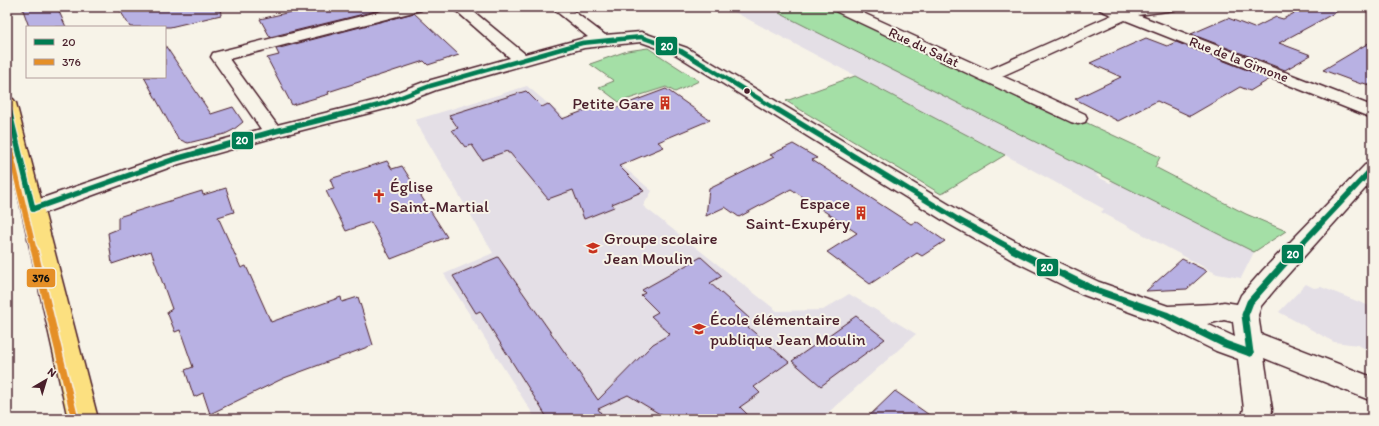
<svg xmlns="http://www.w3.org/2000/svg" width="1379" height="426" viewBox="0 0 1379 426" font-family="Itim,sans-serif">
<style>
.built{fill:#e4dfe6}
.green{fill:#a4dfa6;stroke:#777f68}
.building{fill:#b8b1e3;stroke:#4a1f2b}
.lines{fill:none;stroke-linecap:round;stroke-linejoin:round}
.street-casing{stroke:#4a1f2b;stroke-width:3}
.primary-casing{stroke:#4a1f2b;stroke-width:3}
.street{fill:#f7f3e8;fill-rule:evenodd}
.primary{fill:#fce080;fill-rule:evenodd}
.bus-1-far2-casing{stroke:#f7f3e8;stroke-width:6}
.bus-1-far1-casing{stroke:#f7f3e8;stroke-width:8}
.bus-1-casing{stroke:#f7f3e8;stroke-width:10}
.bus-2-far1-casing{stroke:#f7f3e8;stroke-width:8}
.bus-2-casing{stroke:#f7f3e8;stroke-width:10}
.bus-1-far2{stroke:#007c52;stroke-width:4.5}
.bus-1-far1{stroke:#007c52;stroke-width:5.5}
.bus-1{stroke:#007c52;stroke-width:7}
.bus-2-far1{stroke:#e58f27;stroke-width:5.5}
.bus-2{stroke:#e58f27;stroke-width:7}
.bus-dot{fill:#4a1f2b;stroke:#f7f3e8;stroke-width:1.5}
.labels{text-anchor:middle;stroke-width:4;stroke-linejoin:round;paint-order:stroke}
.far-street-label{font-size:14px;fill:#4a1f2b;stroke:#f7f3e8}
.poi-label{font-size:17px;fill:#4a1f2b;stroke:#f7f3e8;text-anchor:start}
.line-badge{stroke:#f7f3e8;stroke-width:1.5}
.badge-label{font-size:11px;text-anchor:middle;font-weight:bold;fill:#fff}
.pale-badge-label{font-size:11px;text-anchor:middle;font-weight:bold;fill:#111}
</style>
<rect width="100%" height="100%" fill="#f7f3e8"/>
<filter id="ink" filterUnits="userSpaceOnUse"><feTurbulence type="fractalNoise" baseFrequency=".025" numOctaves="2"/><feDisplacementMap in="SourceGraphic" scale="8" xChannelSelector="R" yChannelSelector="G"/><feConvolveMatrix kernelMatrix="1 2 1 2 8 2 1 2 1" color-interpolation-filters="sRGB"/></filter>
<g filter="url(#ink)">
<g class="built">
<polygon points="725,7 802,7 1099,173 1096,176 1110,183 1119,177 1240,238 1254,252 1241,278 1217,274 1101,212 1104,209 1005,155"/>
<polygon points="527,86 652,191 643,206 777,311 823,310 849,294 916,334 821,419 633,419 625,412 613,419 536,419 444,274 493,253 415,120"/>
<polygon points="1306,284 1314,288 1321,287 1372,307 1372,352 1358,345 1334,342 1279,312"/>
</g>
<g class="green">
<polygon points="773,7 838,7 1160,157 1155,167 1246,214 1286,231 1254,252 779,13 783,12"/>
<polygon points="648,48 699,81 675,92 666,87 619,102 599,87 614,81 590,64 627,51"/>
<polygon points="855,76 1005,155 941,194 786,101"/>
</g>
<g class="building">
<polygon points="22,7 57,7 66,27 29,27"/>
<polygon points="118,7 220,7 221,15 170,27 130,27"/>
<polygon points="312,7 392,7 270,37 260,19"/>
<polygon points="1306,7 1336,7 1338,11 1279,43 1311,55 1285,70 1191,34 1228,18 1254,28 1276,17 1283,19"/>
<polygon points="414,13 459,55 428,65 424,61 328,92 329,94 292,105 267,58 279,55 276,49"/>
<polygon points="1146,38 1167,46 1176,42 1270,79 1250,91 1240,87 1190,116 1157,101 1118,121 1075,99 1121,77 1090,63"/>
<polygon points="1372,41 1372,86 1363,83 1361,84 1323,70"/>
<polygon points="165,45 211,114 233,107 243,122 233,130 225,134 188,143 178,139 144,77 165,77"/>
<polygon points="666,89 710,120 658,142 664,147 619,166 644,191 612,204 614,207 584,219 573,190 548,199 510,153 508,153 507,151 482,160 472,145 465,147 452,130 458,128 449,115 526,91 542,107 548,104 562,119 607,102 615,108"/>
<polygon points="793,144 817,158 812,160 911,224 916,221 945,241 922,256 917,253 870,284 827,252 857,233 791,189 739,217 725,207 706,216 709,189 774,157 770,155"/>
<polygon points="387,161 392,169 402,166 447,237 391,259 371,222 346,231 326,191 334,189 330,179"/>
<polygon points="226,188 234,212 218,217 241,268 246,266 271,322 341,297 342,302 358,297 373,345 284,378 210,414 203,393 194,397 185,370 193,367 180,330 175,332 167,312 172,309 151,251 112,264 108,233 118,229 118,217 202,191 203,195"/>
<polygon points="498,257 598,400 653,344 670,334 651,316 658,312 641,295 645,293 642,290 701,257 722,276 710,283 749,318 742,322 789,362 754,387 760,393 740,407 752,419 668,419 628,395 598,409 605,419 548,419 480,311 476,313 453,276"/>
<polygon points="1182,259 1207,271 1187,289 1146,291"/>
<polygon points="856,316 885,339 821,386 792,361"/>
<polygon points="895,391 935,419 866,419"/>
</g>
<g class="lines">
<g class="street-casing">
<g id="street">
<path d="M398,7H423L421,10L229,59L277,125L377,100L424,82L510,58L452,7H468L525,54L588,37L551,7H568L605,35L641,32L687,48L965,214L1030,249L1099,282L1168,306L1213,304L1224,302L1237,304L1241,295L1263,270L1365,165L1372,163V181L1281,282L1261,306L1258,315L1261,334L1372,377V401L1264,358L1272,409L1271,419H1241L1244,409L1238,359L1216,351L1157,322L1081,294L1014,261L949,224L675,54L641,42L584,48L436,90L389,108L279,136L179,164L41,214L33,216L25,214L22,209L25,204L165,156L261,129L211,57L213,53ZM1224,320L1233,322L1235,337L1207,324Z"/>
<polygon points="831,7 850,7 988,70 1112,15 1100,10 1098,7 1118,7 1125,9 1130,7 1177,7 1175,10 1138,15 1372,106 1372,118 1125,20 1002,76 1085,114 1087,118 1085,122 1078,124 1071,122 833,10"/>
</g>
</g>
<g class="primary-casing">
<polygon id="primary" points="7,98 13,99 16,103 98,419 68,419 7,144"/>
</g>
<use href="#street" class="street"/>
<use href="#primary" class="primary"/>
<g class="bus-1-far2-casing">
<g id="bus-1-far2">
<polyline points="7,103 9,111"/>
<polyline points="356,111 383,104 430,86 582,43 641,37 681,51 779,111"/>
</g>
</g>
<g class="bus-1-far1-casing">
<g id="bus-1-far1">
<polyline points="9,110 33,209"/>
<polyline points="778,110 957,219 1014,250"/>
<polyline points="33,209 172,160 272,132 360,110"/>
<polyline points="1296,250 1372,169"/>
</g>
</g>
<g class="bus-1-casing">
<g id="bus-1">
<polyline points="1012,249 1090,288 1166,315 1225,344 1250,353"/>
<polyline points="1250,353 1245,315 1250,302 1297,249"/>
</g>
</g>
<g class="bus-2-far1-casing">
<polyline id="bus-2-far1" points="7,137 34,250"/>
</g>
<g class="bus-2-casing">
<polyline id="bus-2" points="34,249 75,419"/>
</g>
<use href="#bus-1-far2" class="bus-1-far2"/>
<use href="#bus-1-far1" class="bus-1-far1"/>
<use href="#bus-1" class="bus-1"/>
<use href="#bus-2-far1" class="bus-2-far1"/>
<use href="#bus-2" class="bus-2"/>
</g>
</g>
<defs>
<g id="building-bare" transform="scale(1.08)"><path d="M-4-6H4V6H1V3H-1V6H-4ZM-2.5-4.3h1.7v1.8h-1.7ZM.8-4.3h1.7v1.8H.8ZM-2.5-1h1.7V.8h-1.7ZM.8-1h1.7V.8H.8Z" fill="#c8321e" stroke="#f7f3e8" stroke-width="2.5" paint-order="stroke"/></g>
<g id="church-bare" transform="scale(1.08)"><path d="M-1.2-6h2.4v3.5h3.3v2.4h-3.3V6h-2.4V-.1h-3.3v-2.4h3.3Z" fill="#c8321e" stroke="#f7f3e8" stroke-width="2.5" paint-order="stroke"/></g>
<g id="school-bare" transform="scale(1.08)"><path d="M0-5L7-2L0 1L-7-2ZM-4 1L0 2.5L4 1V4Q0 6-4 4Z" fill="#c8321e" stroke="#f7f3e8" stroke-width="2.5" paint-order="stroke"/></g>
</defs>
<g fill-rule="evenodd">
<use href="#building-bare" x="665" y="103"/>
<use href="#church-bare" x="379" y="196"/>
<use href="#building-bare" x="861" y="213"/>
<use href="#school-bare" x="593" y="248"/>
<use href="#school-bare" x="699" y="329"/>
</g>
<circle class="bus-dot" cx="747" cy="91" r="3.5"/>
<g class="labels">
<g class="far-street-label">
<text transform="translate(924 47) rotate(25)" y="5">Rue du Salat</text>
<text transform="translate(1239 59) rotate(21)" y="5">Rue de la Gimone</text>
</g>
<g class="poi-label">
<text x="654" y="109" text-anchor="end">Petite Gare</text>
<text x="390" y="192">Église<tspan x="390" dy="20">Saint-Martial</tspan></text>
<text x="850" y="209" text-anchor="end">Espace<tspan x="850" dy="20">Saint-Exupéry</tspan></text>
<text x="604" y="244">Groupe scolaire<tspan x="604" dy="20">Jean Moulin</tspan></text>
<text x="710" y="325">École élémentaire<tspan x="710" dy="20">publique Jean Moulin</tspan></text>
</g>
</g>
<g class="line-badge">
<rect x="655" y="36" width="23" height="20" rx="4" fill="#007c52"/>
<rect x="231" y="131" width="23" height="19" rx="4" fill="#007c52"/>
<rect x="1281" y="244" width="23" height="20" rx="4" fill="#007c52"/>
<rect x="1036" y="258" width="23" height="19" rx="4" fill="#007c52"/>
<rect x="26" y="268" width="30" height="20" rx="4" fill="#e58f27"/>
</g>
<g class="badge-label">
<text x="667" y="50">20</text>
<text x="242" y="144">20</text>
<text x="1293" y="258">20</text>
<text x="1047" y="271">20</text>
</g>
<g class="pale-badge-label">
<text x="41" y="282">376</text>
</g>
<rect width="1379" height="426" fill="none" stroke="#f7f3e8" stroke-width="24"/>
<rect x="12" y="12" width="1355" height="402" fill="none" stroke="#4a1f2b" stroke-width="1.5" filter="url(#ink)"/>
<rect x="26" y="26" width="140" height="52" fill="#f7f3e8" stroke="#b29e9c"/>
<rect x="34" y="39" width="20" height="6" fill="#007c52" stroke="#b29e9c"/>
<text x="62" y="46" font-size="12" fill="#4a1f2b">20</text>
<rect x="34" y="59" width="20" height="6" fill="#e58f27" stroke="#b29e9c"/>
<text x="62" y="66" font-size="12" fill="#4a1f2b">376</text>
<g transform="translate(46 380) rotate(38)" stroke="#f7f3e8" stroke-width="3" paint-order="stroke">
<path d="M0-3L7 15L0 10L-7 15Z" fill="#4a1f2b"/>
<text y="-6" font-size="11" font-weight="bold" text-anchor="middle" fill="#4a1f2b">N</text>
</g>
</svg>
